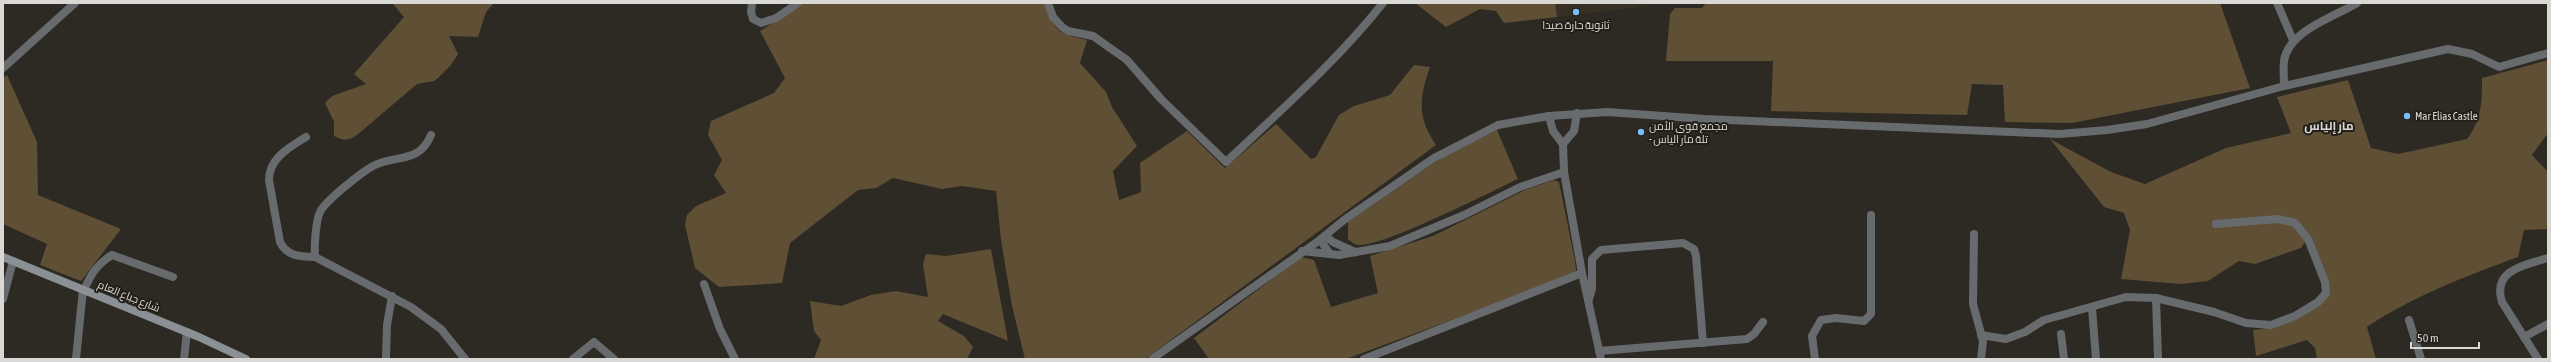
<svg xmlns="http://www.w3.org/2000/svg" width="2551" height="362" viewBox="0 0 2551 362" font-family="'Asap Condensed',Cairo,sans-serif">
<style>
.built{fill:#373025}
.green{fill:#5f4f35}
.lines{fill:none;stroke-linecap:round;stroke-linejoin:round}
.minor{stroke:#686b6e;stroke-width:8}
.secondary{stroke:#8b9094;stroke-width:8}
.poi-dot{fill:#78bff8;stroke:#23201a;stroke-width:1.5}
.labels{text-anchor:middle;stroke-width:4;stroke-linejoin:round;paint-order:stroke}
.poi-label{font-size:11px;fill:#dad8d4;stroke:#23201a;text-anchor:start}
.street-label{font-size:11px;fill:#dad8d4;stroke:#23201a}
.neighbourhood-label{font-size:12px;font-weight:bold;fill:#dad8d4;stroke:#23201a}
</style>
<rect width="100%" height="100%" fill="#2d2923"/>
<polygon class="built" points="1555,3 1650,3 1634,8 1557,17"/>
<g class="green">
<path d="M392,3H494L486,12L478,37L449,36L458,54L451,65L438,78L434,81L417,84L357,135C348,141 344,141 334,136V122L325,103L332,96L366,84L354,74L404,17Z"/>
<path d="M804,3H1044C1056,32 1056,33 1087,40L1080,63L1106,92L1112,107L1137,146L1113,171L1119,200L1141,192L1140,163L1187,131L1225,168L1276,124L1311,159L1316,157L1339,115L1354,106L1390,95L1414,65L1430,67C1419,98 1417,117 1436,145L1145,359H1025L1012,306L1001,240L996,191L962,186L942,189L893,178L876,188L858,190L790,243L782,283L719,287L695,268L685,225L687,215L696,206L726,193L714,175L722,160L708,135L711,121L774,93L785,78L760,31Z"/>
<polygon points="1415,3 1555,3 1557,17 1504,23 1496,11 1480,9 1446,27"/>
<polygon points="1706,3 2220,3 2250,88 2072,123 2005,122 2003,85 1972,84 1967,115 1771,111 1773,61 1666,61 1670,14 1675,8 1702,8"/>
<path d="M2548,60V133L2532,155L2548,172V229L2524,230L2518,257C2467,276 2413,296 2367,327L2376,359H2317L2315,348L2307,340L2256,356L2253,330C2295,326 2302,314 2329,285L2309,237L2301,248L2255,264L2239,261L2208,281L2180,284L2121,279L2130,230L2124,213L2104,207L2050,139L2111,172L2145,184L2226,148L2291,133L2277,97L2348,80L2371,148L2398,154L2467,139C2482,120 2482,101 2482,78Z"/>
<polygon points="7,75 37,142 38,195 121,229 81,281 40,265 47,244 3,224 3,78"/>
<path d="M1497,130L1518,179C1490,192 1381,248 1358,245C1353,244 1351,241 1348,239V222L1443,157Z"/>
<polygon points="1554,180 1559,182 1575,261 1576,270 1573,275 1346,359 1209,359 1194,338 1301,257 1314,260 1331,307 1378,293 1370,256 1433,236 1525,190"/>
<polygon points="991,249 1008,341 943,314 938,321 964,336 973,347 967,359 814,359 821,340 814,331 810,301 841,306 871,295 896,291 928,297 923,264 926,254 946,256"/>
</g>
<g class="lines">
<g class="minor">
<polyline points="752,3 751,12 753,19 761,23 776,18 798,3"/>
<path d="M1048,3L1053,17L1062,27L1068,31L1093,36L1127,60L1161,99L1226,162C1280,111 1337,61 1383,3"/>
<polyline points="2277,3 2293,40"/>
<polyline points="3,68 75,3"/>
<path d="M2284,86C2284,78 2283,69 2284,61C2288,31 2334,17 2357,3"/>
<polyline points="1549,116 1553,131 1563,144 1564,172 1582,273 1601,359"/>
<path d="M431,135C419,164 397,154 373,166C362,172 325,201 320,212C316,220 314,247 315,257L411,307L441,329L465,359"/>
<path d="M306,137C290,147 269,158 269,180L280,242C288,257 299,256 315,257"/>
<polyline points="1563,144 1574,131 1577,113"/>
<polyline points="1974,234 1973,304 1983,341 1981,359"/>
<polyline points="1302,251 1339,255 1390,246 1464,215 1520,187 1564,172"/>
<polyline points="1330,254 1323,244 1326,236 1333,242 1355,252"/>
<polyline points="704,284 720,329 735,359"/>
<path d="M84,290C91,274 97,264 112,255L173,277"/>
<polyline points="2156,298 2158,359"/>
<polyline points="3,299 13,261"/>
<polyline points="1589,299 1592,289 1592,259 1601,250 1683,243 1694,249 1696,256 1703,343"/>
<polyline points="2092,308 2096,359"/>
<polyline points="2409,320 2421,359"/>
<polyline points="2061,334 2064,359"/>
<polyline points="1981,335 2006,339 2025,332 2044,320 2126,297 2156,298 2214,312 2246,323 2271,325 2295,316 2318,302 2326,293 2325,282 2308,239 2295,223 2278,219 2216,224"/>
<polyline points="2524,337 2548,324"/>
<polyline points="1599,351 1747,339 1754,334 1763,322"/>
<polyline points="76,359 83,289"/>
<polyline points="184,359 187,332"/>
<polyline points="386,359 387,325 392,296"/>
<polyline points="573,359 594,342 614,359"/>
<polyline points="1152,359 1317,242 1344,220 1434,158 1498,125 1549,116 1607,112 1705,119 2060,134 2107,130 2147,124 2284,86 2448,49 2472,54 2499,67 2548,53"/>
<polyline points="1364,359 1582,273"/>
<polyline points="1815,359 1812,336 1821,320 1836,318 1864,321 1871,314 1871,215"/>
<path d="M2538,359L2502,302C2492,270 2524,265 2548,258"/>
</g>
<polyline class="secondary" points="3,257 199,337 246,359"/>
</g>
<g class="poi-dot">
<circle cx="1576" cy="12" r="4"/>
<circle cx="2407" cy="116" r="4"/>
<circle cx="1641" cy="132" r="4"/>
</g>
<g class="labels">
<g class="poi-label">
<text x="1576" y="29" text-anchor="middle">ثانوية حارة صيدا</text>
<text x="2415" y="120">Mar Elias Castle</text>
<text x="1649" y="130">مجمع قوى الأمن<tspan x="1649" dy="13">- تلة مار الياس</tspan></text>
</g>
<g class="street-label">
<text transform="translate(129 296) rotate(22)" y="4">شارع جباع العام</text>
</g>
<g class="neighbourhood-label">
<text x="2329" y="130">مار إلياس</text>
</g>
</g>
<rect width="2551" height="362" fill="none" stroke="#dad8d4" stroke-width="8"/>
<path d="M2411 342v6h68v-6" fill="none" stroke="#dad8d4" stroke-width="2"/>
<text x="2417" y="342" font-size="12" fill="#dad8d4" stroke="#23201a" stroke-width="3" paint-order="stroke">50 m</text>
</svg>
